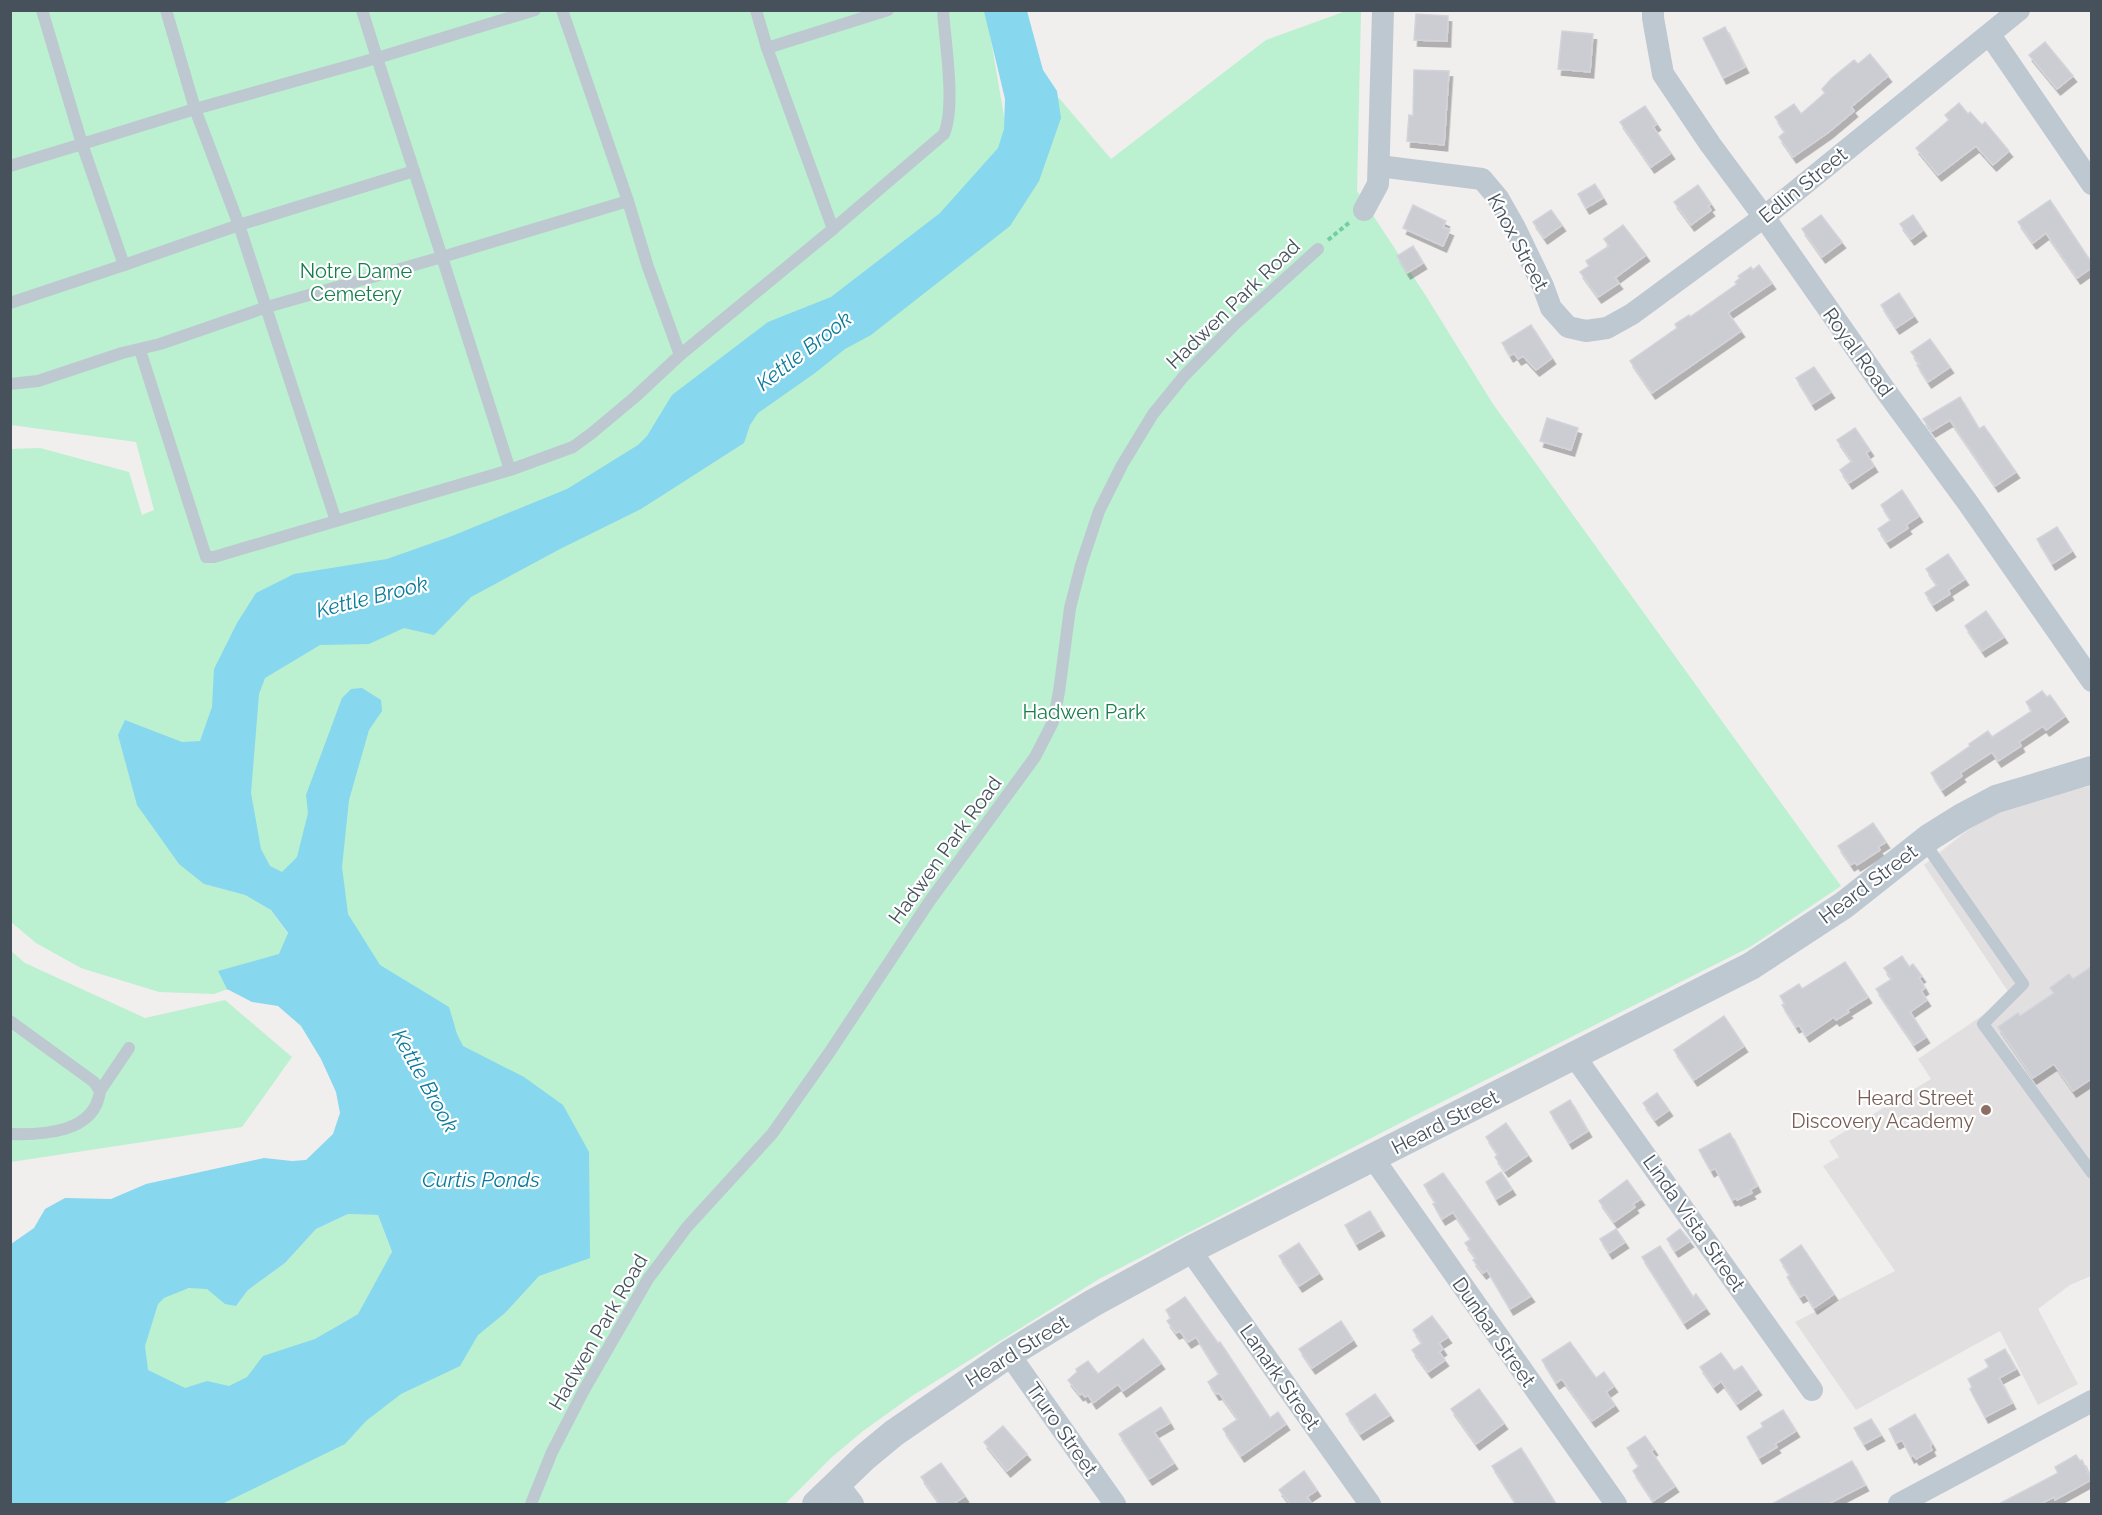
<svg xmlns="http://www.w3.org/2000/svg" width="2102" height="1515" viewBox="0 0 2102 1515" font-family="Raleway,sans-serif">
<style>
.education{fill:#e2dfe0}
.green{fill:#bbf0d1;fill-rule:evenodd}
.water{fill:#87d7ee;fill-rule:evenodd}
.building{fill:#cbcdd3;stroke:#d2d4da;stroke-width:1.5;filter:url(#shadow)}
.lines{fill:none;stroke-linecap:round;stroke-linejoin:round}
.path{stroke:#72cfa3;stroke-width:4;stroke-dasharray:4.5 3;stroke-linecap:butt}
.service{stroke:#bec8d1;stroke-width:12}
.minor{stroke:#bec8d1;stroke-width:22}
.tertiary{stroke:#bec8d1;stroke-width:28}
.education-dot{fill:#8d6e63;stroke:#fff;stroke-width:2}
.labels{text-anchor:middle;stroke-width:4.5;stroke-linejoin:round;paint-order:stroke}
.street-label{font-size:20px;fill:#46515c;stroke:#fff}
.park-label{font-size:20px;fill:#157f4c;stroke:#fff}
.education-label{font-size:20px;fill:#785e54;stroke:#fff;text-anchor:end}
.water-label{font-size:21px;font-style:italic;fill:#0a7b9c;stroke:#fff}
</style>
<defs>
<filter id="shadow"><feDropShadow dx="3.5" dy="6" stdDeviation="0" flood-color="#0004"/></filter>
</defs>
<rect width="100%" height="100%" fill="#f1eeee"/>
<polygon class="education" points="2091,786 2091,1276 2070,1285 2038,1309 2078,1384 2038,1405 2000,1331 1856,1410 1795,1322 1895,1271 1823,1166 1839,1157 1829,1141 1931,1079 1918,1059 2011,996 1924,865 1964,833 1995,813 2049,796"/>
<g class="green">
<path d="M11,11H986L1006,128L1059,98L1111,159L1266,40L1346,11H1361L1357,191L1426,296L1493,404L1841,886L1750,947L1410,1118L1099,1279L912,1396L863,1431L832,1457L785,1504H11L10,1260L169,1296C180,1291 195,1284 207,1289C220,1294 218,1303 236,1306L248,1290L285,1263L316,1229L348,1214L378,1215L392,1253L358,1314L325,1333L411,1289L315,1036L278,1004L239,990H225L214,994L159,992L81,968L36,943L11,922L10,449L40,448L129,472L142,515L154,510L136,442L11,425ZM153,814L308,934L280,954L288,934L271,910L245,895L204,884Z"/>
<polygon points="11,951 25,963 145,1018 225,1000 292,1057 242,1127 11,1162"/>
</g>
<path class="water" d="M984,11H1027L1043,70L1057,91L1061,118L1039,181L1010,226L871,335L845,349L815,373L758,413L750,425L744,443L641,509L560,549L471,597L434,635L404,628L369,644L320,645L265,678L259,694L251,793L261,849L270,866L282,872L297,857L308,813L306,795L342,698L351,689L362,688L381,700L382,711L369,730L349,800L342,867L348,914L380,965L449,1007L457,1034L463,1046L524,1077L563,1105L589,1152L590,1258L539,1276L505,1313L478,1335L460,1366L401,1394L366,1421L345,1444L222,1504H11V1244L34,1228L45,1209L65,1198L111,1199L146,1184L264,1158L292,1161L306,1160L333,1134L340,1113L336,1092L321,1059L301,1026L278,1006L252,1002L227,989L218,971L279,954L288,933L271,910L245,895L204,884L179,864L137,805L118,735L125,720L182,742L200,741L212,707L214,669L237,623L256,593L294,574L387,559L452,536L567,489L638,445L647,436L672,395L768,322L831,297L940,213L998,148L1004,129L1005,99ZM348,1214L378,1215L392,1252L358,1314L315,1339L263,1356L247,1377L229,1386L207,1381L185,1388L148,1370L145,1346L158,1304L164,1298L189,1288L207,1289L225,1304L236,1306L248,1290L285,1263L316,1229Z"/>
<g class="building">
<polygon points="1416,14 1448,16 1447,41 1414,40"/>
<polygon points="1725,27 1745,67 1723,78 1703,38"/>
<polygon points="1562,31 1593,34 1590,72 1558,69"/>
<polygon points="2045,42 2073,76 2057,89 2029,55"/>
<polygon points="1870,54 1888,76 1851,107 1854,111 1829,132 1793,157 1779,137 1785,132 1775,117 1794,104 1801,114 1825,93 1822,89 1832,78 1854,60 1858,64"/>
<polygon points="1414,70 1449,71 1444,145 1407,141 1409,115 1413,116"/>
<polygon points="1959,103 1968,114 1970,112 1982,125 1985,122 2009,151 1993,165 1976,146 1938,175 1916,148 1949,120 1945,115"/>
<polygon points="1645,106 1657,124 1653,127 1671,153 1651,167 1620,122"/>
<polygon points="1595,184 1603,198 1586,208 1578,194"/>
<polygon points="1698,185 1711,204 1708,206 1711,210 1691,225 1674,202"/>
<polygon points="2050,200 2091,262 2091,268 2077,278 2046,233 2033,243 2018,222"/>
<polygon points="1413,205 1446,221 1443,227 1450,230 1443,246 1403,228"/>
<polygon points="1551,210 1562,225 1544,238 1533,222"/>
<polygon points="1821,215 1842,242 1822,257 1802,229"/>
<polygon points="1913,215 1923,230 1911,239 1900,224"/>
<polygon points="1623,225 1646,255 1615,278 1619,283 1598,297 1580,272 1589,266 1586,261 1609,246 1604,239"/>
<polygon points="1413,246 1423,263 1407,273 1397,256"/>
<polygon points="1759,265 1772,283 1728,313 1741,331 1652,393 1630,361 1677,328 1675,324 1689,315 1690,317 1737,284 1735,282 1740,278 1738,276 1751,267 1753,270"/>
<polygon points="1899,293 1914,316 1896,328 1881,305"/>
<polygon points="1531,325 1552,358 1536,370 1523,356 1518,359 1514,353 1510,356 1502,343"/>
<polygon points="1930,339 1950,367 1928,382 1917,365 1920,364 1911,352"/>
<polygon points="1814,367 1831,392 1812,404 1796,378"/>
<polygon points="1960,397 1979,429 1984,426 2016,472 1995,486 1950,420 1932,431 1923,419"/>
<polygon points="1547,418 1578,428 1571,450 1540,441"/>
<polygon points="1855,428 1870,450 1866,453 1874,466 1849,483 1840,470 1852,461 1837,440"/>
<polygon points="1902,490 1919,516 1906,525 1908,528 1887,542 1878,529 1891,520 1881,505"/>
<polygon points="2057,527 2072,551 2052,564 2037,539"/>
<polygon points="1948,554 1965,579 1948,590 1950,594 1933,605 1925,593 1937,585 1926,569"/>
<polygon points="1986,611 2004,637 1982,651 1965,626"/>
<polygon points="2042,691 2047,697 2050,695 2065,716 2046,730 2043,726 2019,742 2021,746 1998,761 1992,752 1960,773 1962,776 1942,790 1931,773 1970,746 1969,744 1988,731 1992,737 2032,711 2026,702"/>
<polygon points="1873,823 1886,842 1878,847 1880,850 1857,865 1855,862 1851,865 1838,846"/>
<polygon points="1902,956 1909,967 1913,964 1922,976 1919,978 1925,988 1921,991 1927,1000 1910,1012 1926,1037 1914,1045 1876,989 1892,979 1884,968"/>
<polygon points="1845,962 1868,997 1847,1010 1849,1012 1836,1020 1834,1017 1806,1036 1799,1025 1796,1027 1782,1005 1785,1004 1780,996 1799,984 1802,989"/>
<polygon points="2091,967 2091,1079 2073,1091 2054,1064 2033,1078 1998,1027 2018,1013 2020,1016 2054,993 2050,988 2069,974 2073,979"/>
<polygon points="1724,1016 1744,1046 1694,1080 1674,1050"/>
<polygon points="1657,1093 1669,1110 1655,1120 1643,1103"/>
<polygon points="1570,1100 1588,1131 1569,1143 1550,1112"/>
<polygon points="1506,1123 1528,1155 1505,1171 1495,1157 1498,1155 1486,1137"/>
<polygon points="1730,1133 1757,1186 1750,1190 1752,1193 1737,1200 1736,1198 1732,1200 1715,1168 1711,1171 1699,1150"/>
<polygon points="1501,1172 1512,1189 1496,1199 1486,1182"/>
<polygon points="1443,1173 1531,1296 1510,1309 1487,1270 1483,1273 1473,1260 1476,1258 1465,1243 1471,1239 1453,1212 1442,1219 1433,1204 1436,1203 1424,1185"/>
<polygon points="1627,1180 1641,1199 1633,1204 1635,1207 1614,1222 1599,1201"/>
<polygon points="1370,1211 1381,1230 1356,1244 1345,1225"/>
<polygon points="1616,1229 1625,1242 1609,1253 1600,1239"/>
<polygon points="1680,1229 1690,1241 1675,1251 1667,1239"/>
<polygon points="1299,1243 1319,1273 1299,1286 1279,1256"/>
<polygon points="1801,1245 1834,1294 1814,1308 1805,1294 1800,1297 1787,1277 1790,1275 1780,1260"/>
<polygon points="1660,1246 1693,1297 1696,1294 1706,1308 1684,1323 1642,1257"/>
<polygon points="1185,1297 1218,1343 1220,1342 1270,1418 1278,1412 1286,1424 1241,1456 1223,1429 1238,1419 1219,1393 1216,1394 1208,1382 1219,1374 1196,1337 1188,1342 1180,1331 1176,1333 1167,1321 1171,1318 1166,1310"/>
<polygon points="1432,1316 1448,1337 1439,1343 1443,1349 1439,1352 1445,1360 1428,1372 1412,1350 1422,1343 1413,1330"/>
<polygon points="1341,1321 1353,1340 1312,1368 1299,1349"/>
<polygon points="1143,1339 1161,1363 1123,1391 1118,1384 1093,1403 1088,1395 1085,1397 1082,1393 1080,1395 1068,1380 1077,1372 1076,1369 1088,1361 1098,1374"/>
<polygon points="1570,1342 1596,1378 1604,1372 1614,1386 1606,1392 1615,1405 1592,1421 1562,1379 1556,1383 1542,1360"/>
<polygon points="2005,1349 2016,1369 1999,1378 2012,1403 1985,1417 1970,1389 1972,1387 1968,1379 1989,1367 1985,1360"/>
<polygon points="1721,1353 1734,1371 1742,1366 1758,1389 1737,1404 1721,1381 1714,1387 1700,1367"/>
<polygon points="1479,1389 1504,1423 1476,1444 1451,1409"/>
<polygon points="1375,1394 1390,1415 1360,1434 1346,1414"/>
<polygon points="1161,1407 1170,1423 1154,1432 1174,1463 1149,1479 1119,1434"/>
<polygon points="1783,1410 1796,1431 1775,1444 1777,1447 1759,1458 1747,1437 1763,1427 1761,1423"/>
<polygon points="1915,1414 1932,1444 1930,1446 1932,1450 1916,1459 1913,1455 1911,1457 1902,1440 1896,1443 1889,1429"/>
<polygon points="1871,1419 1881,1435 1864,1444 1854,1428"/>
<polygon points="1003,1426 1027,1454 1007,1471 984,1442"/>
<polygon points="1645,1436 1654,1449 1651,1451 1675,1486 1653,1501 1633,1471 1639,1466 1627,1448"/>
<polygon points="1521,1448 1556,1504 1516,1504 1492,1466"/>
<polygon points="2076,1455 2080,1461 2082,1460 2091,1480 2055,1500 2054,1497 2040,1504 1999,1504 2058,1473 2055,1467"/>
<polygon points="1852,1461 1865,1485 1828,1504 1772,1504"/>
<polygon points="941,1463 965,1496 953,1504 940,1504 921,1477"/>
<polygon points="1304,1471 1317,1490 1307,1497 1312,1504 1290,1504 1279,1490"/>
</g>
<g class="lines">
<polyline class="path" points="1328,240 1350,222"/>
<g class="service">
<polyline points="166,10 195,109 377,58 362,10"/>
<polyline points="562,10 628,201"/>
<path d="M756,10L767,48L833,229L944,134C956,106 945,43 943,10"/>
<polyline points="767,48 888,10"/>
<polyline points="10,166 82,144 42,10"/>
<polyline points="124,265 239,225 336,521 510,470 442,257 628,201 648,267 680,355 635,397 592,433 573,447 510,470"/>
<polyline points="10,303 124,265 82,144 195,109 239,225 414,171 377,58 535,10"/>
<polyline points="140,350 206,557 214,557 336,521"/>
<polyline points="680,355 833,229"/>
<polyline points="10,384 38,381 122,353 160,344 267,307 442,257 414,171"/>
<polyline points="1924,842 2023,984 1983,1024 2092,1173"/>
<path d="M10,1021L94,1082L100,1091C95,1133 43,1135 10,1134"/>
<polyline points="100,1091 129,1048"/>
<polyline points="531,1504 552,1452 584,1390 648,1279 687,1227 772,1134 829,1053 929,902 1035,757 1053,722 1059,692 1070,608 1081,565 1099,511 1122,465 1153,414 1184,376 1235,324 1318,249"/>
</g>
<g class="minor">
<polyline points="1653,10 1653,18 1663,74 1710,144 1764,217 1885,390 1968,503 2092,681"/>
<polyline points="1990,35 2092,184"/>
<polyline points="1379,166 1482,179 1498,198 1515,228 1543,286 1551,308 1568,327 1586,331 1607,328 1632,314 1764,217 2019,10"/>
<polyline points="1364,210 1378,184 1383,10"/>
<polyline points="1575,1057 1812,1390"/>
<polyline points="1373,1158 1616,1504"/>
<polyline points="1190,1250 1370,1504"/>
<polyline points="1009,1354 1115,1504"/>
<polyline points="837,1483 853,1504"/>
<polyline points="1899,1504 2092,1401"/>
</g>
<polyline class="tertiary" points="816,1504 865,1457 894,1433 1009,1354 1093,1303 1190,1250 1751,966 1844,905 1930,837 1962,817 1996,799 2092,770"/>
</g>
<circle class="education-dot" cx="1986" cy="1110" r="6"/>
<g class="labels">
<g class="street-label">
<text transform="translate(1803 185) rotate(-39)" y="7">Edlin Street</text>
<text transform="translate(1518 242) rotate(62)" y="7">Knox Street</text>
<text transform="translate(1233 304) rotate(-44)" y="7">Hadwen Park Road</text>
<text transform="translate(1858 352) rotate(54)" y="7">Royal Road</text>
<text transform="translate(945 850) rotate(-54)" y="7">Hadwen Park Road</text>
<text transform="translate(1868 884) rotate(-37)" y="7">Heard Street</text>
<text transform="translate(1445 1122) rotate(-27)" y="7">Heard Street</text>
<text transform="translate(1694 1223) rotate(55)" y="7">Linda Vista Street</text>
<text transform="translate(598 1332) rotate(-60)" y="7">Hadwen Park Road</text>
<text transform="translate(1494 1332) rotate(55)" y="7">Dunbar Street</text>
<text transform="translate(1017 1351) rotate(-32)" y="7">Heard Street</text>
<text transform="translate(1280 1377) rotate(55)" y="7">Lanark Street</text>
<text transform="translate(1062 1429) rotate(55)" y="7">Truro Street</text>
</g>
<g class="park-label">
<text x="356" y="278">Notre Dame<tspan x="356" dy="23">Cemetery</tspan></text>
<text x="1084" y="719">Hadwen Park</text>
</g>
<g class="education-label">
<text x="1974" y="1105">Heard Street<tspan x="1974" dy="23">Discovery Academy</tspan></text>
</g>
<g class="water-label">
<text transform="translate(804 351) rotate(-38)" y="7">Kettle Brook</text>
<text transform="translate(372 597) rotate(-14)" y="7">Kettle Brook</text>
<text transform="translate(425 1081) rotate(61)" y="7">Kettle Brook</text>
<text x="481" y="1187">Curtis Ponds</text>
</g>
</g>
<rect width="2102" height="1515" fill="none" stroke="#46515c" stroke-width="24"/>
</svg>
